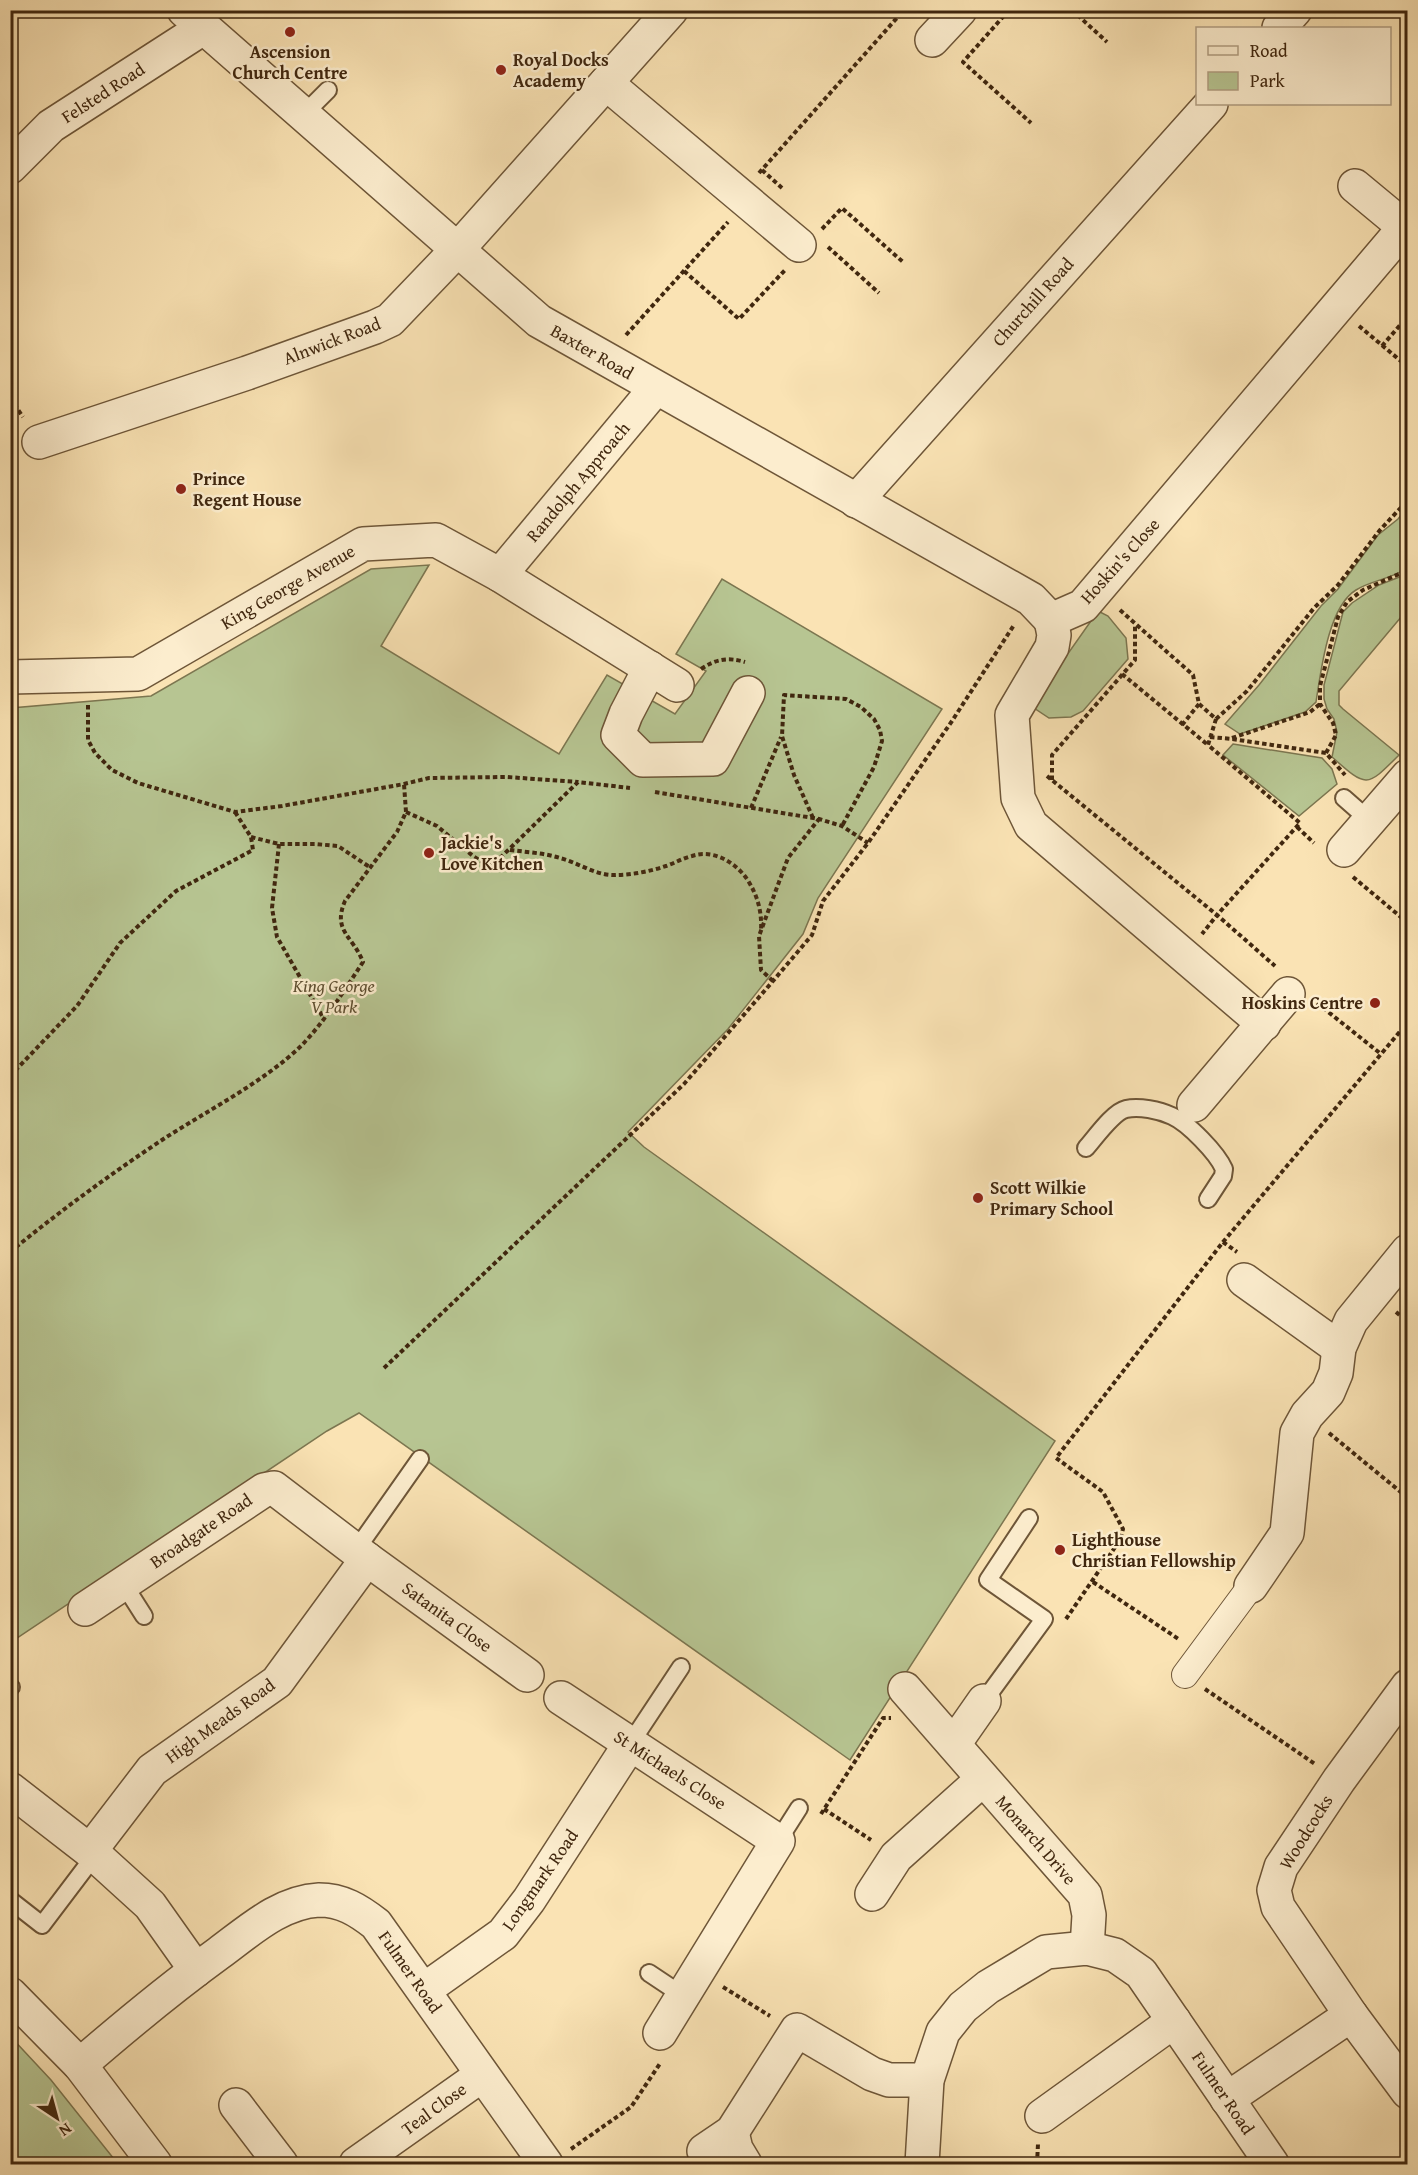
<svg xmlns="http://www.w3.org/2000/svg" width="1418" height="2175" viewBox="0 0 1418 2175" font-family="'Gentium Book Plus',serif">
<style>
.green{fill:#b7c592;stroke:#7c7650;stroke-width:1.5}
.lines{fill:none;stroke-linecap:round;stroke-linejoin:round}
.service-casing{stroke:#6e5638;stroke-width:20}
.pedestrian-casing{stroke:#6e5638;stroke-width:28}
.minor-casing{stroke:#6e5638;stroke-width:36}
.tertiary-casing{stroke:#6e5638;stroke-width:36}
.path{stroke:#40270f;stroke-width:4;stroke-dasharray:4.5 3;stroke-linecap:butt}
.service{stroke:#fcedce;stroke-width:16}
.pedestrian{stroke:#fcedce;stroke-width:26}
.minor{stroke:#fcedce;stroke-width:33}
.tertiary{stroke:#fcedce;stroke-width:33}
.poi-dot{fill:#8f2418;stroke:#fcedce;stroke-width:2}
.labels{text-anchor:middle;stroke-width:5;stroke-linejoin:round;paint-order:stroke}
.poi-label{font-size:18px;font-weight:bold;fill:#40270f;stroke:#fcedce;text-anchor:start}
.street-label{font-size:18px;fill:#40270f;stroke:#fcedce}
.park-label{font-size:18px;font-style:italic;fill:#5e4e30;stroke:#fcedce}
</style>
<rect width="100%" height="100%" fill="#fae3b4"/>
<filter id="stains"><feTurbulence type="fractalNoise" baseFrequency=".00333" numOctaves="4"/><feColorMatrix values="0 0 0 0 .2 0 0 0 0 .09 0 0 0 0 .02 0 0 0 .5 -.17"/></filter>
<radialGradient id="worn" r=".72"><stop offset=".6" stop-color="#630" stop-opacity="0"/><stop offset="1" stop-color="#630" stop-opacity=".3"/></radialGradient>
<g class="green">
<path d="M1407,508V568C1392,579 1372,580 1356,590C1328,607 1321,671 1316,702L1305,712L1240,734L1225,724L1259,685L1321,606L1338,589L1378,535L1398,519Z"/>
<polygon points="429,565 381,646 559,754 607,675 675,714 706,671 676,654 722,579 942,709 818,898 803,934 728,1029 628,1132 644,1147 1055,1441 850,1760 359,1413 327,1431 11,1642 11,708 151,696 371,569"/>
<path d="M1407,574V610L1339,691V705L1343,709L1399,755C1366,788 1367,788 1332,757L1337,732L1334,719L1327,709L1324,699V685L1343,612L1352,603L1379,585Z"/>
<polygon points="1098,611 1108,616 1126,638 1128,659 1083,711 1071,717 1049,718 1031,706"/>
<polygon points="1233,744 1322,758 1332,769 1337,784 1299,816 1223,755"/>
<polygon points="10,2036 51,2080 118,2164 11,2164"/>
</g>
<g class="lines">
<g class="service-casing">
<g id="service">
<polyline points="304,114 328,90"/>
<polyline points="1344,798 1369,820"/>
<path d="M1086,1148C1095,1138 1113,1112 1126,1109C1139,1106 1159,1110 1172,1116C1188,1123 1217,1153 1224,1169L1223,1176L1208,1199"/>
<polyline points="356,1550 420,1459"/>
<polyline points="123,1583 144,1616"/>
<polyline points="10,1688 11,1687"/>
<polyline points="984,1701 1044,1619 988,1580 1029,1518"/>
<polyline points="630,1744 681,1667"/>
<polyline points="778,1841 799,1808"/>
<polyline points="10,1900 42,1925 95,1855"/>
<polyline points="649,1973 682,1995"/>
</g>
</g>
<g class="pedestrian-casing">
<polyline id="pedestrian" points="1185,1675 1251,1586"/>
</g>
<g class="minor-casing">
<g id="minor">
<polyline points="184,10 539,321 1031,599 1051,620"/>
<polyline points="1279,28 1295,10"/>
<polyline points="932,40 960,10"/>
<polyline points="606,83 799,245"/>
<polyline points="10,167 51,126 203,28"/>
<polyline points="1355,186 1408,230"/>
<polyline points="39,442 247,373 375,327 390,320 458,249 671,10"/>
<polyline points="856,501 1211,104"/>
<polyline points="500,575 655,389"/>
<polyline points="1051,620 1083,606 1405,227"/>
<polyline points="1051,620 1054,635 1052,647 1012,715 1018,798 1031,825 1264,1024"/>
<polyline points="650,668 626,714 618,735 643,760 713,759 748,693"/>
<polyline points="10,677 138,674 363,544 436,540 500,575 677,685"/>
<polyline points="1344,850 1408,776"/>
<polyline points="1194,1105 1288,994"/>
<polyline points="1244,1280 1339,1348"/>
<polyline points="1251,1586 1287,1533 1297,1433 1307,1415 1328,1392 1336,1373 1339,1348 1351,1321 1408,1251"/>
<polyline points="85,1609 264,1490 274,1488 367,1559 527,1675"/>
<polyline points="1408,1686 1339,1780 1281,1867 1274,1890 1278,1907 1351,2015 1408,2092"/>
<polyline points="905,1689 1085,1895 1089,1915 1087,1948"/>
<polyline points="561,1698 778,1841 660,2033"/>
<polyline points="954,1744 984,1701"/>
<polyline points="10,1789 95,1855 150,1905 196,1970"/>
<polyline points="90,1851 152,1770 277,1682 367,1559"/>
<polyline points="872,1894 896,1857 983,1779"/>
<polyline points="424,1990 503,1934 529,1900 630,1744"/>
<path d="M80,2065C125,2026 171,1988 219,1953C249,1931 280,1902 319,1900C342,1900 358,1910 376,1924L546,2164"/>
<polyline points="1227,2099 1351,2015"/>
<polyline points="236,2105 281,2164"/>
<polyline points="1042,2116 1174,2021"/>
<polyline points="732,2132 736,2149 745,2164"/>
<polyline points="704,2151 732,2132 797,2030 872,2074 889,2080 927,2080"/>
<polyline points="356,2164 482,2075"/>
<polyline points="922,2164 927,2080 943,2032 963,2007 988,1987 1046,1952 1087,1948 1115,1955 1141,1973 1272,2164"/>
</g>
</g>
<g class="tertiary-casing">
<polyline id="tertiary" points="10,1994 80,2065 155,2164"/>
</g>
<g class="path">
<polyline points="1009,10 963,62 1031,123"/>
<polyline points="1072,10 1107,42"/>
<polyline points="762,170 782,188"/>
<polyline points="759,173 904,10"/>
<polyline points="822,229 842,208 903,262"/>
<polyline points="828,247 879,293"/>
<polyline points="684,271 739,319 785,270"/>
<polyline points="1359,326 1408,367"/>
<polyline points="626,335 728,222"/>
<polyline points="1382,346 1408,316"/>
<polyline points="10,398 23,417"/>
<polyline points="1120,610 1193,675 1199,704 1216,719 1208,745 1300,823 1217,915 1275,966"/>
<path d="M701,669C716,659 728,657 745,662"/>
<polyline points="1122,674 1208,745"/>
<polyline points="88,705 88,740 95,753 112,770 138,783 235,812 282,806 404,784 429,778 507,777 578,782"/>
<polyline points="1216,719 1247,691 1314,608 1338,585 1380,530 1408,500"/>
<polyline points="1182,725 1199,704"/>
<polyline points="1210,737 1232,739 1326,753 1345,775"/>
<polyline points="1232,738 1310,712 1320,704"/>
<polyline points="1326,753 1336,735 1333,723 1320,704 1320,686 1338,617 1347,602 1363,590 1408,570"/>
<polyline points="1047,776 1217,915 1202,934"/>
<polyline points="1052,780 1052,755 1135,660 1135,624"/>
<polyline points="655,792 819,819 842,826 868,843"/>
<polyline points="751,808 781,737"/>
<polyline points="406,812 437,826 473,856 487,865 496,862 578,782 630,788"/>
<polyline points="813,818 794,775 782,736 784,695 846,699 861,707 874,719 880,730 882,741 874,767 842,826"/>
<polyline points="1297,827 1314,843"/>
<polyline points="251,837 279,844 315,844 338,846 371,868"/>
<polyline points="279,844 272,908 277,937 324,1019"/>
<path d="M510,850C526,852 544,853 560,858C579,863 596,876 616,875C632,875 651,871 666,866C675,863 683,858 692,856C713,849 735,862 747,879C758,896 762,912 761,931"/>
<polyline points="1353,877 1408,923"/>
<polyline points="773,981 761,970 759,936 779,882 788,858 819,819"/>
<polyline points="1317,1003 1381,1054"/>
<polyline points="10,1076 77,1006 120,943 176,891 253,850 251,837 235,812"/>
<polyline points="1223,1242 1237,1252"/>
<path d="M10,1252C60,1211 112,1173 165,1138C207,1111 265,1081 301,1046C325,1021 344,991 363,962C353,936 332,931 345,901L397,832L406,812L404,784"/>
<polyline points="1396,1312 1408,1322"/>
<polyline points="384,1368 684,1084 773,981 812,935 823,901 868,843 952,721 1014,625"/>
<polyline points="1329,1433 1408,1498"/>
<polyline points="1093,1582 1180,1640"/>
<polyline points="1066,1619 1120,1540 1123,1529 1103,1492 1056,1458 1223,1242 1408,1022"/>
<polyline points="1205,1689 1315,1764"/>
<polyline points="824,1809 871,1840"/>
<polyline points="821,1814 883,1718 891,1718"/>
<polyline points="723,1987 770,2016"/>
<polyline points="571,2149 631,2107 661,2062"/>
<polyline points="1037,2164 1038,2144"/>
</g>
<use href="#service" class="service"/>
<use href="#pedestrian" class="pedestrian"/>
<use href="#minor" class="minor"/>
<use href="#tertiary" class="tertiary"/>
</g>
<g class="poi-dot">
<circle cx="290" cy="32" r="6"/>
<circle cx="501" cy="70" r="6"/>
<circle cx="181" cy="489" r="6"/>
<circle cx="429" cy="853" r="6"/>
<circle cx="1375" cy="1003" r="6"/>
<circle cx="978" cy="1198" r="6"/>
<circle cx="1060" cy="1550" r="6"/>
</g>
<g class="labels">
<g class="poi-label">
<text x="290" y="58" text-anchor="middle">Ascension<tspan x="290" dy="21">Church Centre</tspan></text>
<text x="513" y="66">Royal Docks<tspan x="513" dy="21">Academy</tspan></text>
<text x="193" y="485">Prince<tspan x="193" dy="21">Regent House</tspan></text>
<text x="441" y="849">Jackie's<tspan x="441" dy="21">Love Kitchen</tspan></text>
<text x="1363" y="1009" text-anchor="end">Hoskins Centre</text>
<text x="990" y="1194">Scott Wilkie<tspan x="990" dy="21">Primary School</tspan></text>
<text x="1072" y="1546">Lighthouse<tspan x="1072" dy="21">Christian Fellowship</tspan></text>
</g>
<g class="street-label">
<text transform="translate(103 93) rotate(-33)" y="6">Felsted Road</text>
<text transform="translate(1033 302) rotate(-48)" y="6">Churchill Road</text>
<text transform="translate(332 341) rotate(-21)" y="6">Alnwick Road</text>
<text transform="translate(592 352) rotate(30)" y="6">Baxter Road</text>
<text transform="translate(578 482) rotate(-50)" y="6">Randolph Approach</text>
<text transform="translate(1120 561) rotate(-48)" y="6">Hoskin's Close</text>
<text transform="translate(288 587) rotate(-30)" y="6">King George Avenue</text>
<text transform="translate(201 1531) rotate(-34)" y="6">Broadgate Road</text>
<text transform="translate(447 1617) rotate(36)" y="6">Satanita Close</text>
<text transform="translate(220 1721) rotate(-36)" y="6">High Meads Road</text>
<text transform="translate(670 1770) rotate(33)" y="6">St Michaels Close</text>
<text transform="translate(1306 1832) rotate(-58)" y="6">Woodcocks</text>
<text transform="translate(1036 1840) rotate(49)" y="6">Monarch Drive</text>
<text transform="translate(540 1880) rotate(-55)" y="6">Longmark Road</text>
<text transform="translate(410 1972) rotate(55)" y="6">Fulmer Road</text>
<text transform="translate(1223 2093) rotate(56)" y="6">Fulmer Road</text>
<text transform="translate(434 2109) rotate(-36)" y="6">Teal Close</text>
</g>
<g class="park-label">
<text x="334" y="992">King George<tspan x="334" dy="21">V Park</tspan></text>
</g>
</g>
<rect width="1418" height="2175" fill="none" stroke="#fae3b4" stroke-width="36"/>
<rect x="12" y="12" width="1394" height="2151" fill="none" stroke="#40270f" stroke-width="3"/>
<rect x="18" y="18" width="1382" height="2139" fill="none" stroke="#40270f" stroke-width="1.5"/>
<rect x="1196" y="27" width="195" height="78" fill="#fcedce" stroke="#b19e82" stroke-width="1.5"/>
<rect x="1208" y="46" width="30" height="9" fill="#fcedce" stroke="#b19e82" stroke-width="1.5"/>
<text x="1250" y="57" font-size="18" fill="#40270f">Road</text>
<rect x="1208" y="72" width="30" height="18" fill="#b7c592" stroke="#b19e82" stroke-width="1.5"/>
<text x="1250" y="87" font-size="18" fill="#40270f">Park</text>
<g transform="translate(57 2118) rotate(144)" stroke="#fcedce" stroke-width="4.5" paint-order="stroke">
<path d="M0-4.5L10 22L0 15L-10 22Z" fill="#40270f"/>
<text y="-9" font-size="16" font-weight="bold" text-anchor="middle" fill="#40270f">N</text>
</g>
<rect width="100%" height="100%" filter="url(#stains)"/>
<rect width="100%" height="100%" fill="url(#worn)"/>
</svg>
